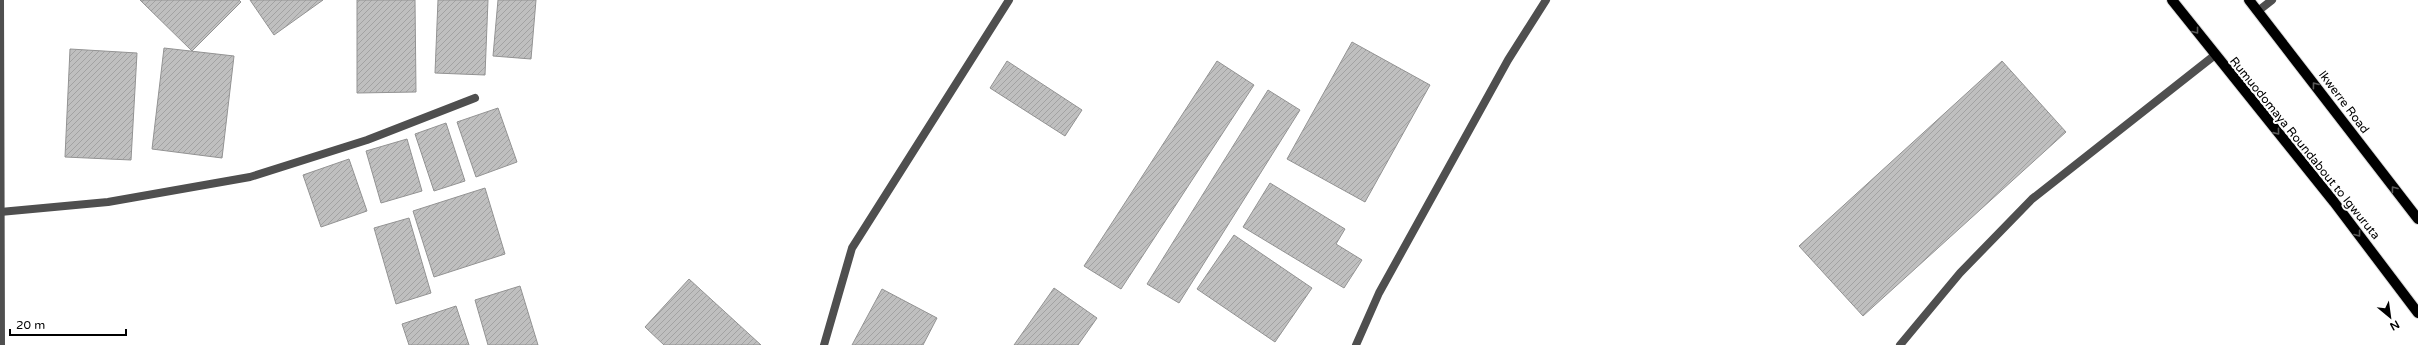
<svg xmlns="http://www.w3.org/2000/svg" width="2418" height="345" viewBox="0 0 2418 345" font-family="'Varela Round',sans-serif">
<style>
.building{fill:url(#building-hatch);stroke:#939393}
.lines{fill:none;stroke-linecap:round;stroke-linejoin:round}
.primary-casing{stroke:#dbdbdb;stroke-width:12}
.lane{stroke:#4f4f4f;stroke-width:8}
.street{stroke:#4f4f4f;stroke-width:8}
.primary{stroke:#000;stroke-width:10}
.oneway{stroke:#595959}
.labels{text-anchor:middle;stroke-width:4;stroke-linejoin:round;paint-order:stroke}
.street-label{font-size:12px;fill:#000;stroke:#fff}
</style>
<defs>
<pattern id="building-hatch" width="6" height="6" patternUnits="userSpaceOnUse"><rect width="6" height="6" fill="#bfbfbf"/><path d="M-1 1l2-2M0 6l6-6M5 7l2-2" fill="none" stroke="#a2a2a2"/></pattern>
</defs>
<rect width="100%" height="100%" fill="#fff"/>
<g class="building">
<polygon points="140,0 239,0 241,2 192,51"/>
<polygon points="250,0 323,0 274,35"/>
<polygon points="357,0 415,0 416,92 357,93"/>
<polygon points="438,0 488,0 485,75 435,73"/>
<polygon points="498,0 536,0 531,59 493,56"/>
<polygon points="1352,42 1430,85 1365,202 1287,159"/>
<polygon points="164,48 234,56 222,158 152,149"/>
<polygon points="70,49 137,53 131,160 65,157"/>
<polygon points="1007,61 1082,110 1065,136 990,88"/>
<polygon points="1217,61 1254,85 1121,289 1084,266"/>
<polygon points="2002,61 2066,132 1863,316 1799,246"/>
<polygon points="1268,90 1300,110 1179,303 1147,284"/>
<polygon points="498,108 517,162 476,177 457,122"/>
<polygon points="446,123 465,181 434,191 415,134"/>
<polygon points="407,139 422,191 381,203 366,151"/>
<polygon points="349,159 367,211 321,227 303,175"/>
<polygon points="1270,183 1345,229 1336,244 1362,260 1344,288 1243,227"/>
<polygon points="485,188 505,254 434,277 413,211"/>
<polygon points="409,218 431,293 396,304 374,228"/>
<polygon points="1234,235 1312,288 1275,342 1197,289"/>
<polygon points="689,279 761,345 664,345 645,327"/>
<polygon points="520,286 538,345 488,345 475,300"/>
<polygon points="1054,288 1097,318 1078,345 1014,345"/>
<polygon points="882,289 937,318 923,345 852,345"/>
<polygon points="456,306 469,345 409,345 402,324"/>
</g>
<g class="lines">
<g class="primary-casing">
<g id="primary">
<polyline points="2172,0 2334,202 2418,313"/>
<polyline points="2249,0 2418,219"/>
</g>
</g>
<polyline class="lane" points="2258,11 2272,0"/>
<g class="street">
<polyline points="0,0 1,345"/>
<polyline points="0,212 108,202 250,177 367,140 475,98"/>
<polyline points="824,345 852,248 1009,0"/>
<polyline points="1356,345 1379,293 1508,60 1546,0"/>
<polyline points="1900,345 1960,273 2032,199 2215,55"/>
</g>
<use href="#primary" class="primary"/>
</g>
<defs><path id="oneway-chevron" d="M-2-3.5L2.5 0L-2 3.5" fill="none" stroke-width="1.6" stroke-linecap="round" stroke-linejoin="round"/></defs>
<g class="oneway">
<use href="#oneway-chevron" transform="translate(2196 31) rotate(52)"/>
<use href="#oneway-chevron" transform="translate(2315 85) rotate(-127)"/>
<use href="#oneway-chevron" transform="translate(2277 132) rotate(51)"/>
<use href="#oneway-chevron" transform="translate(2394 189) rotate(-127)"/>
<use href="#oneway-chevron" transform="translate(2358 234) rotate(53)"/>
</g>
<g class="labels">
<g class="street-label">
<text transform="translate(2344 102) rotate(53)" y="4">Ikwerre Road</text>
<text transform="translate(2305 148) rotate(51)" y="4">Rumuodomaya Roundabout to Igwuruta</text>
</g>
</g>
<g transform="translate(2390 317) rotate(151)" stroke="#ffffff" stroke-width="3" paint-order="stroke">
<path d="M0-3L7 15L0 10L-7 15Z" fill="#000000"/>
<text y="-6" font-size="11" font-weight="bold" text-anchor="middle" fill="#000000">N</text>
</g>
<path d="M10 329v6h116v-6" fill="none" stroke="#000000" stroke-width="2"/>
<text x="16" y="329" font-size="12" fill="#000000" stroke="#ffffff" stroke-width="3" paint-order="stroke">20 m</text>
</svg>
